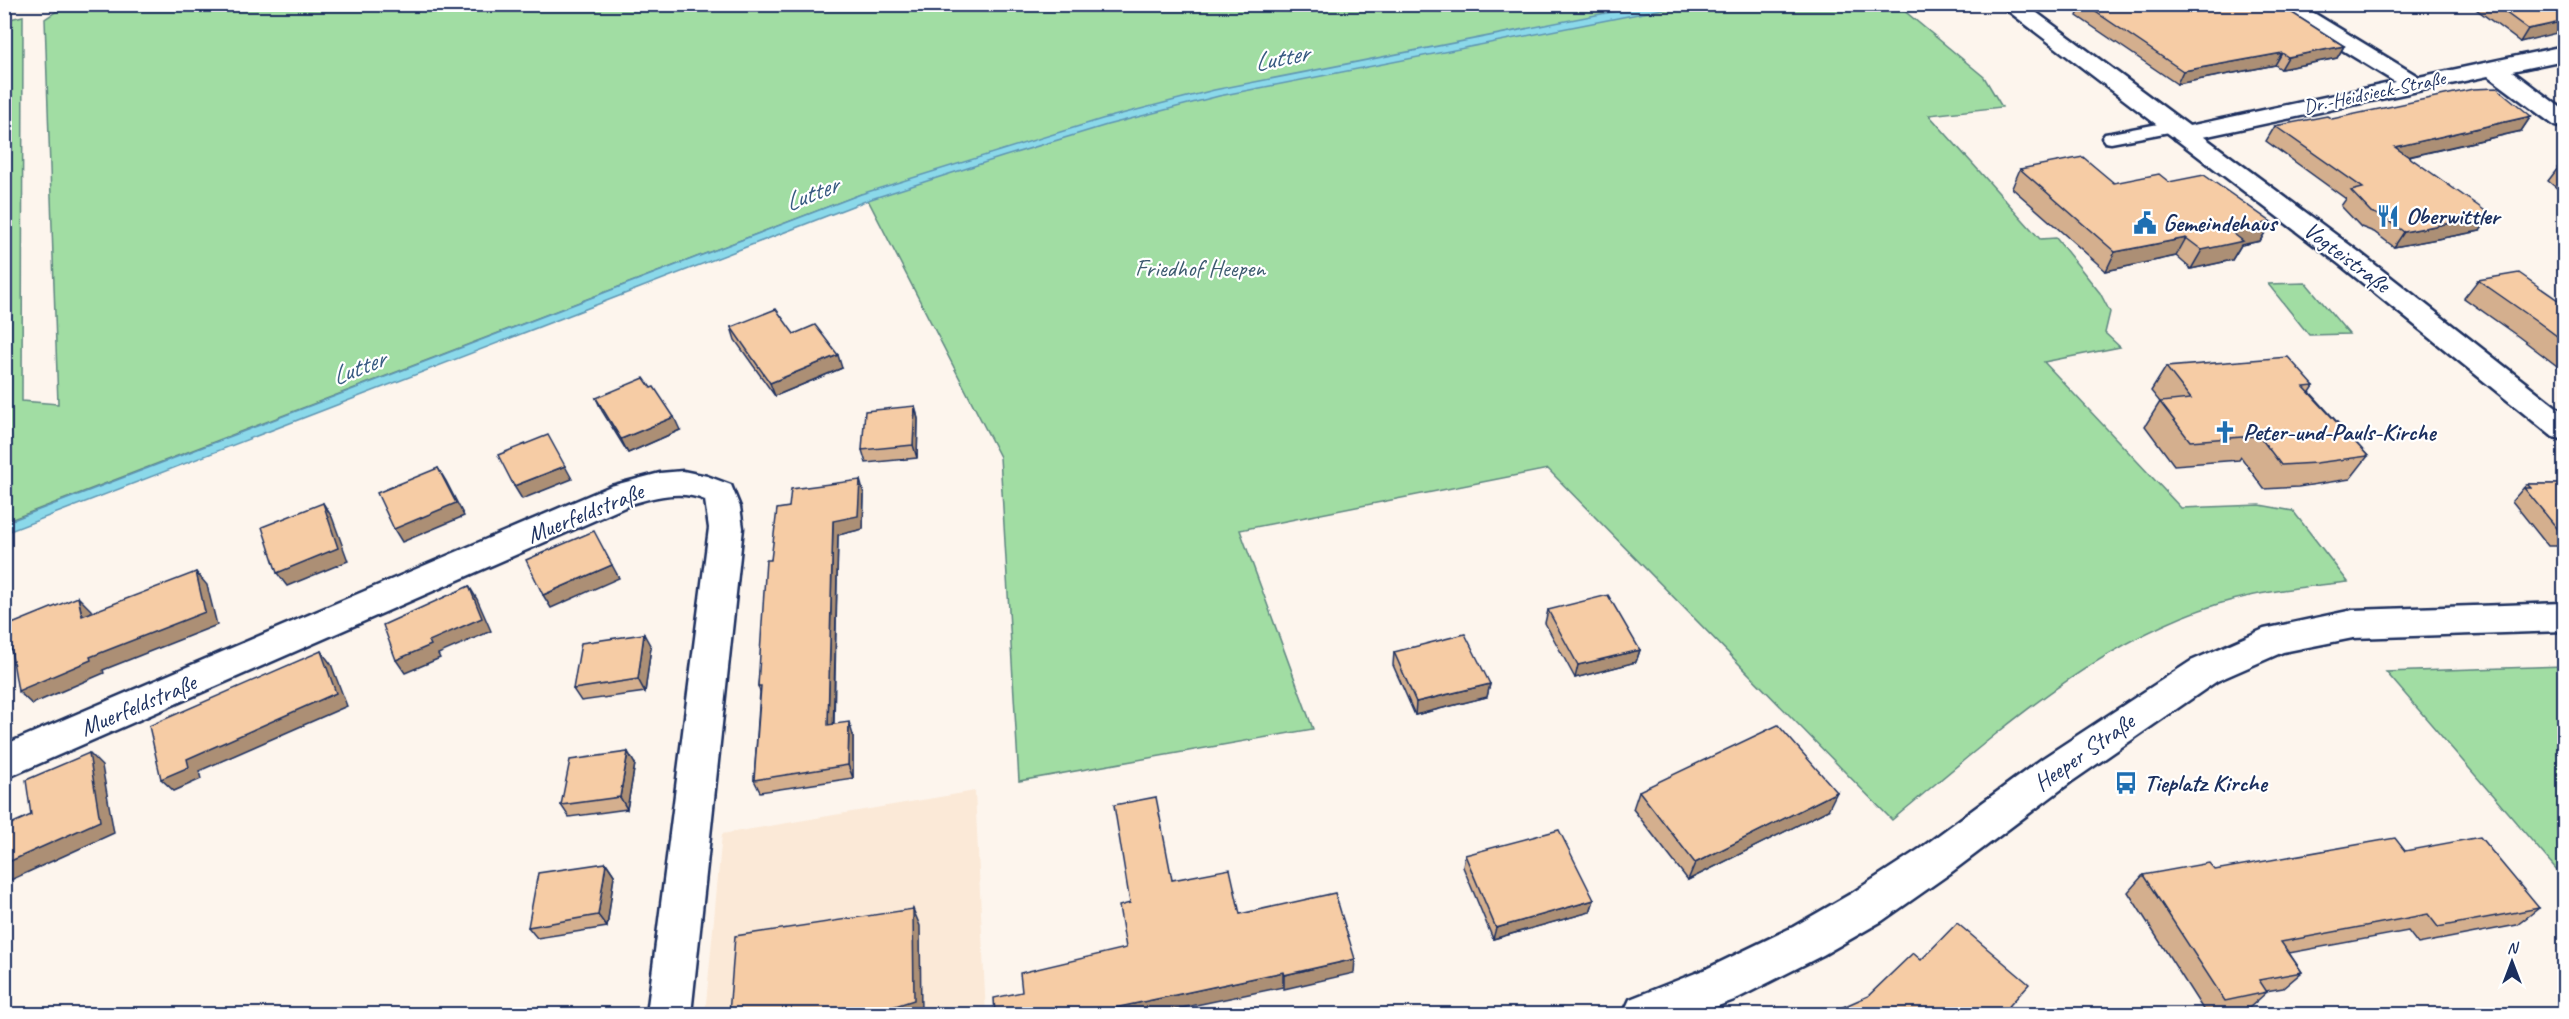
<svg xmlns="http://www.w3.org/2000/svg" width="2569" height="1019" viewBox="0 0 2569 1019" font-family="Caveat,sans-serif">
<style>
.built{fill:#fbe9d7}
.green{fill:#a1dda3;stroke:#5e8680;stroke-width:1.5}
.water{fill:#8bd9ea;stroke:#5e95b2;stroke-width:1.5}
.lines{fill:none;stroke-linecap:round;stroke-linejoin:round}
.service-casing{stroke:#1b2f5e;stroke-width:5}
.minor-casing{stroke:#1b2f5e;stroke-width:5}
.tertiary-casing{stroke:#1b2f5e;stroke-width:5}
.secondary-casing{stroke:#1b2f5e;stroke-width:5}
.service{fill:#fff;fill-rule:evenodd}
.minor{fill:#fff;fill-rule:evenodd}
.tertiary{fill:#fff;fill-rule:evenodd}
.secondary{fill:#fff;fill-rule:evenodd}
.wall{fill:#d4af8e;stroke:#1b2f5e;stroke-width:1.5}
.shaded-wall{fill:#ac8f74;stroke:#1b2f5e;stroke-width:1.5}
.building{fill:#f6cca5;stroke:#1b2f5e;stroke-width:1.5}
.labels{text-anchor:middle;stroke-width:4.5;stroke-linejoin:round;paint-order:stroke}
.far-street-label{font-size:20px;fill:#1b2f5e;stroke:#fff}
.poi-label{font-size:24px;font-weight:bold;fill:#1b2f5e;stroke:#fff;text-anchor:start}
.street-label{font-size:24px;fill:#1b2f5e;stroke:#fff}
.park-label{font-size:24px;fill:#3c5a6f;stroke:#fff}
.water-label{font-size:26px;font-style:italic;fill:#375a81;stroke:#fff}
</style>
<rect width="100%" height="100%" fill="#fdf5ed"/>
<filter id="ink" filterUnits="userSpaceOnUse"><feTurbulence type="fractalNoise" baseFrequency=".0167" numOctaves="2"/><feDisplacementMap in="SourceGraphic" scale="12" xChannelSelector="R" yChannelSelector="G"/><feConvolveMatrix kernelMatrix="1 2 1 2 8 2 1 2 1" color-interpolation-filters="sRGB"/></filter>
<g filter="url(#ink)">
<polygon class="built" points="975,791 986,1014 705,1014 722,834"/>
<g class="green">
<path d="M1647,4L1660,9L1684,4H1896L1984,77L2002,107L1929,115L2040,239L2056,238L2100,293L2110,312L2105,333L2120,347L2044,362L2181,508L2260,505L2293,511L2348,582C2304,587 2261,591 2218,604C2093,643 1992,738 1892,820L1548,469L1240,530L1313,729L1019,781L1000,457L868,200L861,194L5,522V20L23,16L22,401L58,404L45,19L60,9L71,5Z"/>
<polygon points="2306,283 2349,334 2309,335 2268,284"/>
<polygon points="2564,666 2564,878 2386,672"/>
</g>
<polygon class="water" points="1647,5 1684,5 1219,96 1107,125 1002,157 868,200 5,533 5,523 861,194 1102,119 1214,90"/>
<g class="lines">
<g class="service-casing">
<polygon id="service" points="2174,121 2180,122 2182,126 2180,130 2111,143 2105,142 2102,138 2105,134 2111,133"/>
</g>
<g class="minor-casing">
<g id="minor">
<polygon points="2272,4 2299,4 2419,77 2564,46 2564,60 2512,71 2564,110 2564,128 2555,126 2488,76 2184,141 2175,139 2172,134 2175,129 2395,82 2275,9"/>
<path d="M683,471L707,476L731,485L740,507L743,528L691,1014H647L709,528L705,500C682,490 658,496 634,503L4,779V745L611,486L660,473Z"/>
</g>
</g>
<g class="tertiary-casing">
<polygon id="tertiary" points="1999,4 2025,4 2359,252 2564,413 2564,440 2553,437 2339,264"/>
</g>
<g class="secondary-casing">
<polygon id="secondary" points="2564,603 2564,631 2353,638 2283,652 2217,681 2071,782 1949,874 1882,921 1823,955 1734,1000 1697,1014 1623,1014 1630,999 1706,969 1793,927 1852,893 1921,848 2043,758 2191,661 2264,629 2353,610"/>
</g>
<use href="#service" class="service"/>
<use href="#minor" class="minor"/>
<use href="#tertiary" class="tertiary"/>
<use href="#secondary" class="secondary"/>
</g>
<g class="wall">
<polygon points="2082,4 2278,4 2344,46 2337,58 2281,69 2275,65 2177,84 2077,16"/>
<polygon points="2479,4 2565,4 2520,42 2476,9"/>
<polygon points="2531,116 2521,131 2409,157 2480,231 2394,247 2374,232 2361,227 2341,206 2346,199 2266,141 2275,126 2332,119"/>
<polygon points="2558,168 2565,168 2565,195 2548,181"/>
<polygon points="2020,169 2114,183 2169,182 2271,222 2260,241 2241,245 2232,260 2191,269 2176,256 2106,271 2012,188"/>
<polygon points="2478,280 2565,305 2565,372 2519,337 2464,298"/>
<polygon points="731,327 794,334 842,368 775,396 735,340"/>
<polygon points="2166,367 2314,386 2310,392 2368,456 2350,479 2298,487 2264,489 2241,457 2239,460 2174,465 2145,426 2160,402 2151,391"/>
<polygon points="596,398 680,430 628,453 602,411"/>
<polygon points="915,406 918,419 917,458 866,463 862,450"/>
<polygon points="2527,484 2565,484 2565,546 2548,546 2512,501"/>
<polygon points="864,494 863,529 838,535 834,724 853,735 853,778 760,792 754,780 760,692 758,686 771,560 789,507"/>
<polygon points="1548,610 1640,650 1636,662 1575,678 1545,623"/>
<polygon points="651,647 645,692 581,701 573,689"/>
<polygon points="1394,652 1490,684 1487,697 1415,715 1393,665"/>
<polygon points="635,764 627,809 569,817 561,805"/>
<polygon points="1639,791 1828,810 1688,880 1633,809"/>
<polygon points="2405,851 2539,908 2517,925 2418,944 2408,931 2289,953 2302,972 2283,988 2266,991 2267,992 2249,1008 2216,1014 2206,1014 2128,892 2143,875 2215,870"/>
<polygon points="1465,855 1594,900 1590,912 1493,939 1463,867"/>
<polygon points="606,863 614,875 607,927 537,938 528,927"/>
</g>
<g class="shaded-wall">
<polygon points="2565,21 2565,31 2520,42 2528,29"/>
<polygon points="2344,46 2337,58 2281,69 2288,57"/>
<polygon points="2282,53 2275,65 2177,84 2183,71"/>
<polygon points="2531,116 2521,131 2385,162 2395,147"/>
<polygon points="2491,215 2480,231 2394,247 2404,232"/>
<polygon points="2271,222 2260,241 2241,245 2232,260 2191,269 2202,250 2230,231"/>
<polygon points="2186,238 2176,256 2106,271 2115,252"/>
<polygon points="838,355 842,368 775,396 770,383"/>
<polygon points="915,406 918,419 917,458 913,445"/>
<polygon points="674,417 680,430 628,453 621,439"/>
<polygon points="565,466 572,479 522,499 514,486"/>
<polygon points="438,468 446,481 464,516 402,542 394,529"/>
<polygon points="860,480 864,494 863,529 838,535 833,738 828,725 833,521"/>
<polygon points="323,503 332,517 348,561 287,586 277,573"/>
<polygon points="612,565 619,578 551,608 543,595"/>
<polygon points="196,572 207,585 217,625 103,670 104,673 32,704 18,691"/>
<polygon points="469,586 477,599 491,631 438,654 440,658 405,673 396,660 429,641"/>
<polygon points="78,597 91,610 95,629 82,616"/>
<polygon points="644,634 651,647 645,692 638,679"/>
<polygon points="1640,650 1636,662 1575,678 1578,665"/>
<polygon points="321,651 331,664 347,706 199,771 201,779 174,791 161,779"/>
<polygon points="1490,684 1487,697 1415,715 1416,702"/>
<polygon points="849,722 853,735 853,778 848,765"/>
<polygon points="628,752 635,764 627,809 620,797"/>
<polygon points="89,753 102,766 114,833 4,883 4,864"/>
<polygon points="1837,792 1828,810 1688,880 1695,863"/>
<polygon points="606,863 614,875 607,927 598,915"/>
<polygon points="1594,900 1590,912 1493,939 1496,928"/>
<polygon points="913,909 920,926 921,1014 892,1014 892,1007"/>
<polygon points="1355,959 1354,973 1284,989 1284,975"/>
<polygon points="1283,972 1283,987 1153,1014 1091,1014 1091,1013"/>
</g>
<g class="building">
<polygon points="2084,4 2278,4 2344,46 2288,57 2282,53 2183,71"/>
<polygon points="2494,4 2565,4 2565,21 2528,29"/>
<polygon points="2497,88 2531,116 2395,147 2491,215 2404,232 2384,217 2371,212 2351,191 2363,188 2275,126 2327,116 2332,119 2473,89"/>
<polygon points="2083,157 2114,183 2159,174 2169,182 2204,175 2271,222 2230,231 2243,241 2202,250 2186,238 2115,252 2020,169"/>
<polygon points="2558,168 2565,168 2565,174"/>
<polygon points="2519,273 2565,305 2565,342 2534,319 2478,280"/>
<polygon points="776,309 794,334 815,325 838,355 770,383 731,327"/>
<polygon points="2288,357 2314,386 2304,387 2368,456 2316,463 2281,465 2257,433 2255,436 2190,441 2160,402 2191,399 2166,367"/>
<polygon points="644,378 651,388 654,387 674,417 621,439 596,398"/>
<polygon points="915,406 913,445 862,450 865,411"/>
<polygon points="548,435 565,466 514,486 498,455"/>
<polygon points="438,468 456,503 394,529 377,493"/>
<polygon points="860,480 858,516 833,521 828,725 849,722 848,765 754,780 761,686 758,686 766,560 771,560 777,509 789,507 791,489"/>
<polygon points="2527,484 2565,484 2565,533 2561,533 2524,488 2531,488"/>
<polygon points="323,503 338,548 277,573 262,527"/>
<polygon points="594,531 612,565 543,595 526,560"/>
<polygon points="196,572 205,612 90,657 91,660 18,691 7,626 78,597 82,616"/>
<polygon points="469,586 482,618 429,641 431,645 396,660 383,625"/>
<polygon points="1608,595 1640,650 1578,665 1548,610"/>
<polygon points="644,634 638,679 573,689 581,643"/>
<polygon points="1465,634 1490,684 1416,702 1394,652"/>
<polygon points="321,651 336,693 187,759 189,767 161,779 149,726"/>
<polygon points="1778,725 1837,792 1695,863 1639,791"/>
<polygon points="628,752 620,797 561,805 570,760"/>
<polygon points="89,753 100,821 4,864 4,827 31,815 26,780"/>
<polygon points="1156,797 1172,880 1230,869 1240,914 1335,893 1355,959 1284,975 1283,972 1091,1013 1091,1014 995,1014 994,998 1022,992 1020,973 1126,948 1119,906 1130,903 1114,805"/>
<polygon points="1559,830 1594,900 1496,928 1465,855"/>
<polygon points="2480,837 2539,908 2438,927 2428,914 2281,942 2302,972 2259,980 2267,992 2225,1001 2143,875 2209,863 2215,870 2395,838 2405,851"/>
<polygon points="606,863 598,915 528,927 538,873"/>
<polygon points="913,909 914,1000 892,1007 892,1014 729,1014 735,936"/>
<polygon points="1957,923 2029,984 2002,1014 1827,1014 1868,996 1913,953 1921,960"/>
</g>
</g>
<defs>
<g id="restaurant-bare" transform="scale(1.8)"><path d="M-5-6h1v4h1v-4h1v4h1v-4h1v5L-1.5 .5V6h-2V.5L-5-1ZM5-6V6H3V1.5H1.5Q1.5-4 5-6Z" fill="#1f6fb2" stroke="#fff" stroke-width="2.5" paint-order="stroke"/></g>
<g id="civic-bare" transform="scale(1.8)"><path d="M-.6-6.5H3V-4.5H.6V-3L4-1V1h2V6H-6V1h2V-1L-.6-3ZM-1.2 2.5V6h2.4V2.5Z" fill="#1f6fb2" stroke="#fff" stroke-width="2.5" paint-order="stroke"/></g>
<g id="church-bare" transform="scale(1.8)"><path d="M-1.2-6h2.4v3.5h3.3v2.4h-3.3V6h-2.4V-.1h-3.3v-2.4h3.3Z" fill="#1f6fb2" stroke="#fff" stroke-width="2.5" paint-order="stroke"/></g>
<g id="bus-bare" transform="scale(1.8)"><path d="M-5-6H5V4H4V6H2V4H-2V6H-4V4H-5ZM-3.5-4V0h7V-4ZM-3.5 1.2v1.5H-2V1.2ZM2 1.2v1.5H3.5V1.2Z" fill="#1f6fb2" stroke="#fff" stroke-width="2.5" paint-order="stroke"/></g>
</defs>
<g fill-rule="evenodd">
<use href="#restaurant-bare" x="2388" y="216"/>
<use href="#civic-bare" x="2145" y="223"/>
<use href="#church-bare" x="2225" y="432"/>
<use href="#bus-bare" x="2126" y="783"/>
</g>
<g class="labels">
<g class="far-street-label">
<text transform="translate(2374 92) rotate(-12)" y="7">Dr.-Heidsieck-Straße</text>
</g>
<g class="poi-label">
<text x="2406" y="224">Oberwittler</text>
<text x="2163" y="231">Gemeindehaus</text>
<text x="2243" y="440">Peter-und-Pauls-Kirche</text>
<text x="2144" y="791">Tieplatz Kirche</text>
</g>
<g class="street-label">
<text transform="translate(2347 257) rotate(37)" y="8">Vogteistraße</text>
<text transform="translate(585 513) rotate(-22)" y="8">Muerfeldstraße</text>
<text transform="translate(138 705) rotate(-23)" y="8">Muerfeldstraße</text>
<text transform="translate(2084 752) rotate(-35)" y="8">Heeper Straße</text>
</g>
<g class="park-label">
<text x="1200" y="276">Friedhof Heepen</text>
</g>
<g class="water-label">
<text transform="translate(1281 57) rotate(-11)" y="9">Lutter</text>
<text transform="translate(811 193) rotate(-21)" y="9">Lutter</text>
<text transform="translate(358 367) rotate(-21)" y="9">Lutter</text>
</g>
</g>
<rect width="2569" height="1019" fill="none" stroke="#fff" stroke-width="24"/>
<rect x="12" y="12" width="2545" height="995" fill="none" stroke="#1b2f5e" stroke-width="2" filter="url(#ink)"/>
<g transform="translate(2512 962)" stroke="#ffffff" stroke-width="4.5" paint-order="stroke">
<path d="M0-4.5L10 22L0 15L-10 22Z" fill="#1b2f5e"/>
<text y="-9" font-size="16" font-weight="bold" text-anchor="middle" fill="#1b2f5e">N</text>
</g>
</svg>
